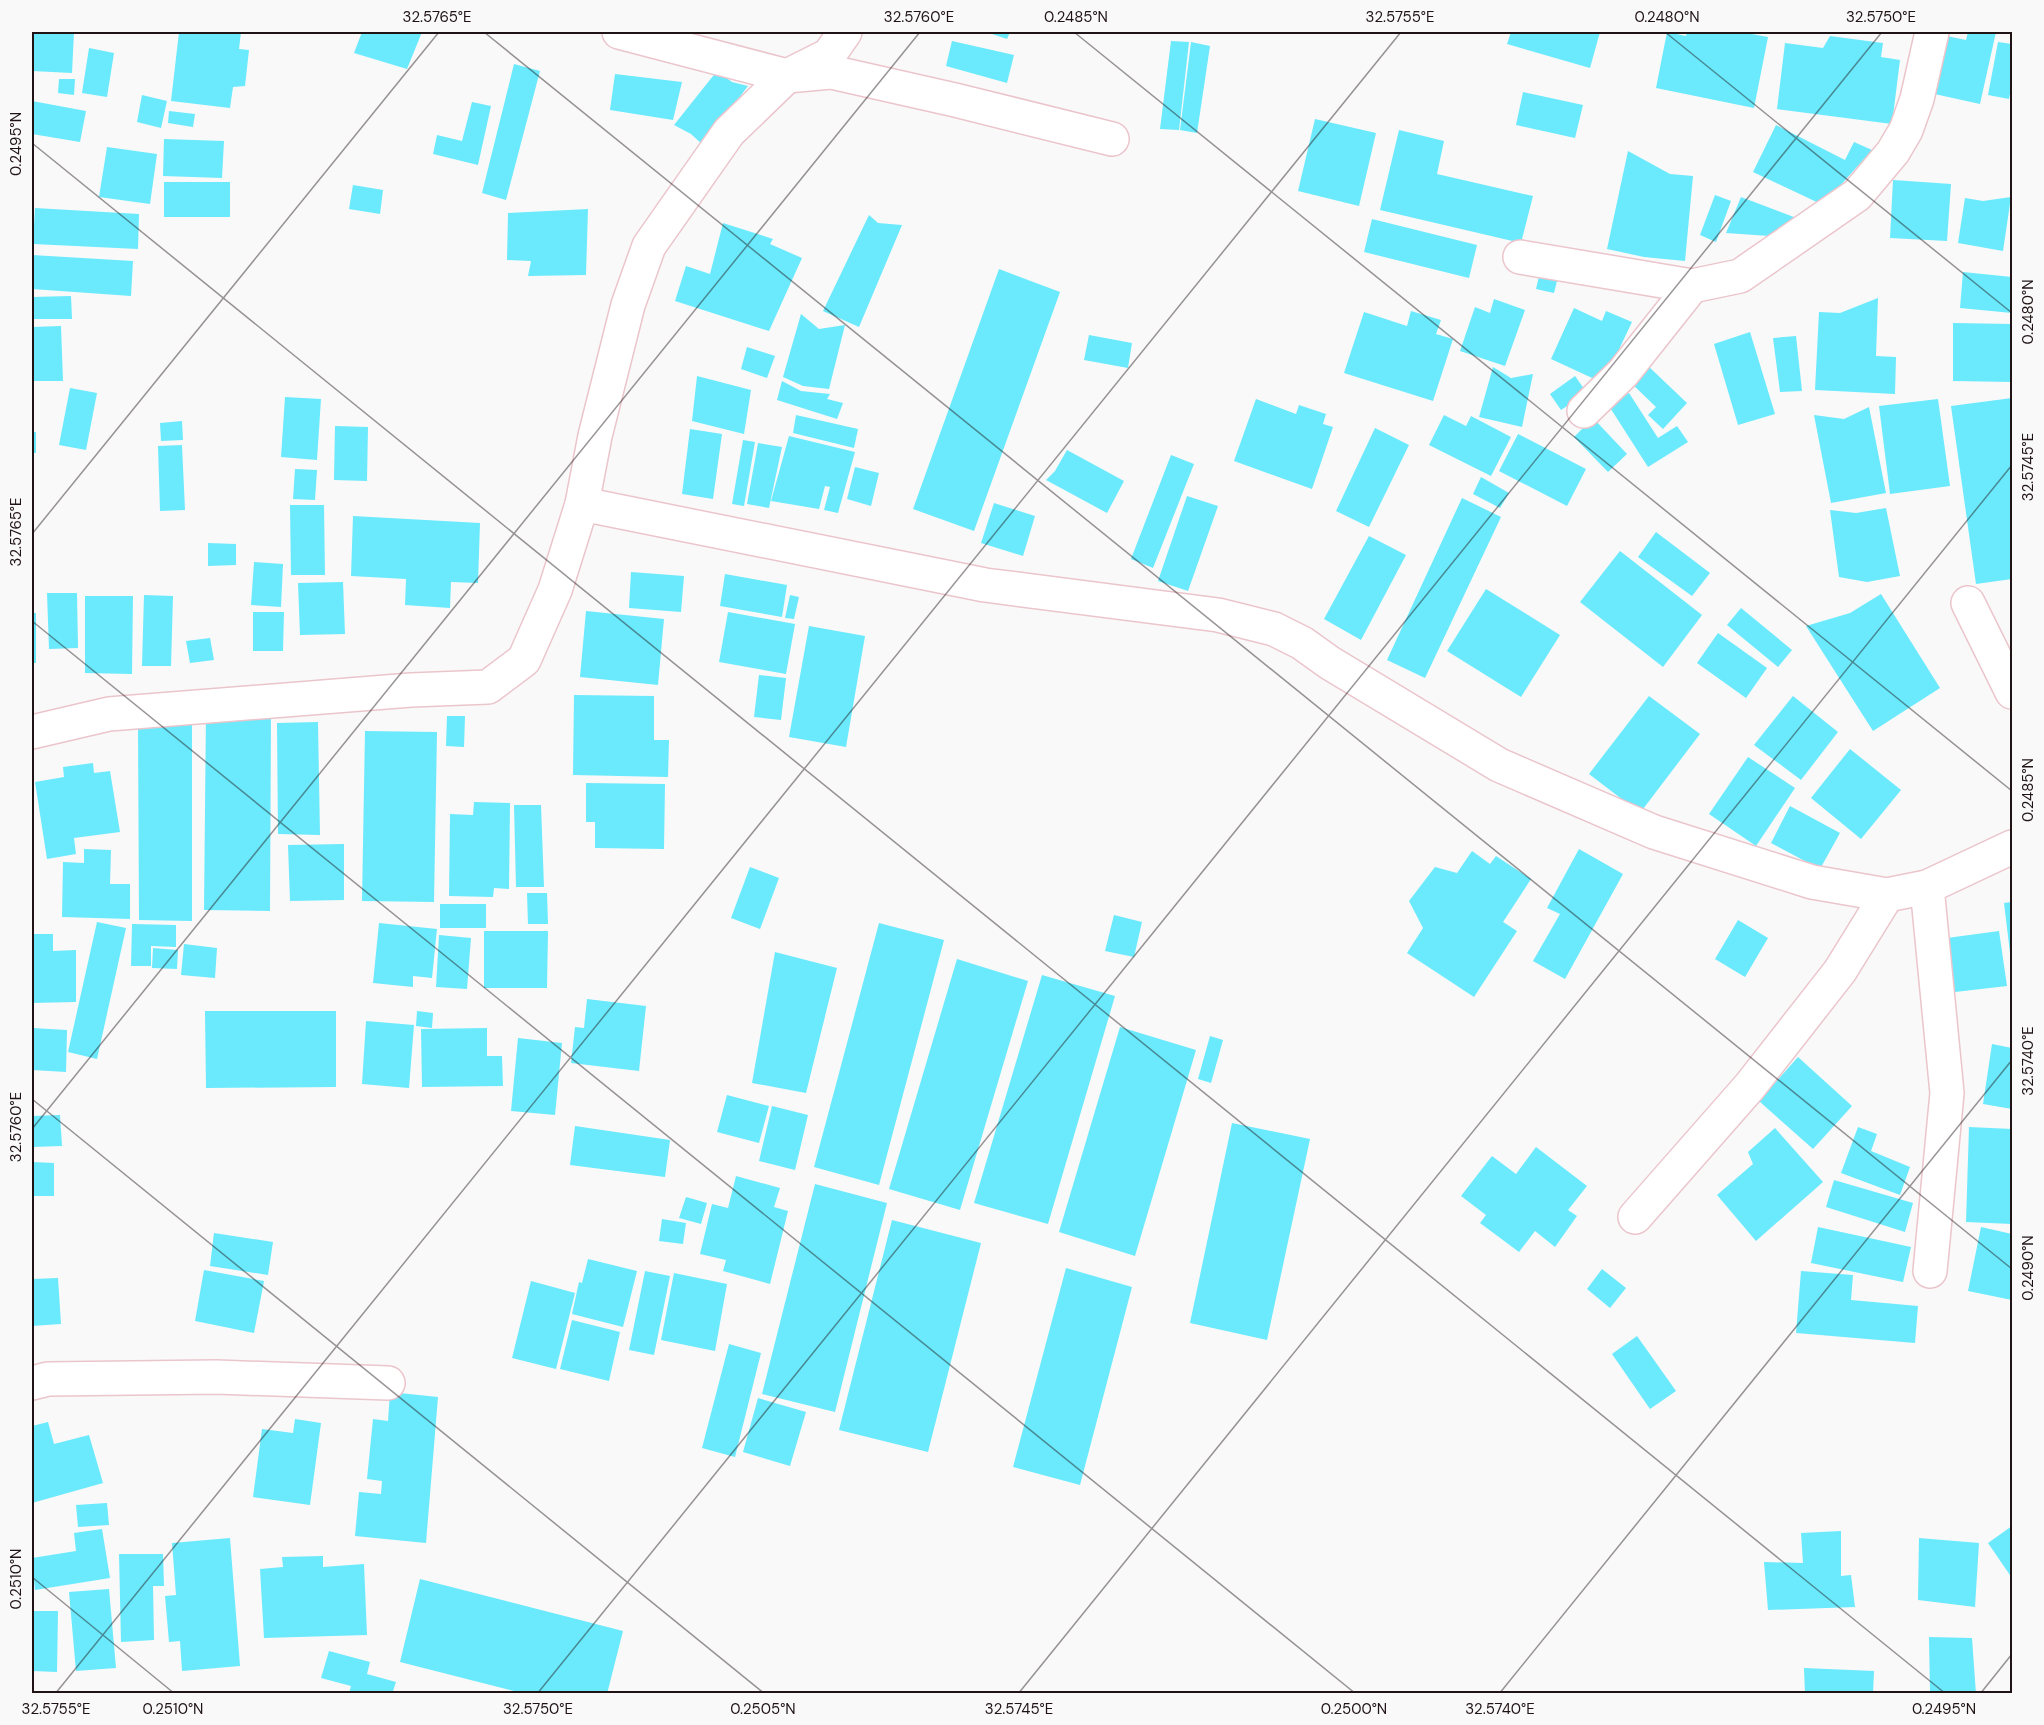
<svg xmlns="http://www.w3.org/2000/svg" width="2044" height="1725" viewBox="0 0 2044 1725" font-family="'DM Sans',sans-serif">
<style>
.building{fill:#6aeafc}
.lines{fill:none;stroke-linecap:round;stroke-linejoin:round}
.minor-casing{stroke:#ebc5cc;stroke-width:36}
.minor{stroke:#fff;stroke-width:33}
.ticks{fill:none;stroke:#201316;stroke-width:1.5;stroke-opacity:0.45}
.neatline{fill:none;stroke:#201316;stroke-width:2}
.ticks-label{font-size:15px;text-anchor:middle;fill:#201316}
</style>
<rect width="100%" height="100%" fill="#f9f9f9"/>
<g class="building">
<polygon points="32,32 74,32 72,73 32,71"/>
<polygon points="179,32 241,32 239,49 249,50 245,86 233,87 230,108 171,101"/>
<polygon points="362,32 422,32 407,69 354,53"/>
<polygon points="986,32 1010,32 1007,39"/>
<polygon points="1511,32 1600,32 1590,68 1507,44"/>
<polygon points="1667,32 1686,36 1687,32 1741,32 1768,37 1754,108 1656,88"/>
<polygon points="1968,32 1996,32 1980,104 1930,93 1942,35 1966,40"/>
<polygon points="1830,36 1883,43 1881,57 1900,60 1892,124 1777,109 1785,43 1823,48"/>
<polygon points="952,41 1014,55 1007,83 946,66"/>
<polygon points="1171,41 1189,42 1179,130 1160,129"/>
<polygon points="1191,42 1210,46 1197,133 1180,130"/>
<polygon points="1998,42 2012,44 2012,83 2009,99 1988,95"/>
<polygon points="89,48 114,53 107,97 82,93"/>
<polygon points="514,64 540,71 506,200 482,193"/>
<polygon points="717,71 732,82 748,86 703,145 691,134 674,125"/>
<polygon points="615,74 682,82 673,120 610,110"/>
<polygon points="59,79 75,79 74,95 58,93"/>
<polygon points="1523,92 1583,105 1575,138 1516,125"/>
<polygon points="142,95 167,101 161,128 137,122"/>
<polygon points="32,101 86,111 80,142 32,134"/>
<polygon points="472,102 491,106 478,165 433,154 437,135 462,141"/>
<polygon points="169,111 195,114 193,127 168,123"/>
<polygon points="1315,119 1376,133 1359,206 1298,191"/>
<polygon points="1776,125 1845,160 1854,142 1872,150 1823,205 1753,172"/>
<polygon points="1399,130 1444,141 1437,174 1533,196 1521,243 1380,210"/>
<polygon points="164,139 224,141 222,178 163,176"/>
<polygon points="107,147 157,154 150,204 99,197"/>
<polygon points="1628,151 1670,174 1693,176 1685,261 1644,257 1607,249"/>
<polygon points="1893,180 1951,184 1947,241 1890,238"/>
<rect x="164" y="182" width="66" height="35"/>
<polygon points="353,185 383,190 380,214 349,209"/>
<polygon points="1715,195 1731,201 1716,242 1700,235"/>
<polygon points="1741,197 1799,219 1782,237 1726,233"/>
<polygon points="2011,197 2003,251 1958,243 1965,198 1983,201"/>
<polygon points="35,208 139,214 138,249 33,244"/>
<polygon points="588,209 586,275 528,276 531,261 507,260 508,213"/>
<polygon points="869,215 878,223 902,225 859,327 823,311"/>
<polygon points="1372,219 1477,245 1469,278 1364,252"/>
<polygon points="723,223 773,239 770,244 802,258 769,331 675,301 686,266 710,274"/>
<polygon points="32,255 133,261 131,296 32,289"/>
<polygon points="999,269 1060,292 974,531 913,509"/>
<polygon points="1963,272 2012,277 2012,313 1960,308"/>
<polygon points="1539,276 1557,281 1554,293 1536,289"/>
<polygon points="71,296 72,319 32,319 32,297"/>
<polygon points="1878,298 1876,356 1896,357 1895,394 1815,390 1819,312 1840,313"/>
<polygon points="1494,299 1525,310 1505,366 1460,351 1475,307 1490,313"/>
<polygon points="1574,308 1602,321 1606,311 1632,322 1603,383 1551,359"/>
<polygon points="1411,311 1441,320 1436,334 1453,339 1433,401 1344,373 1364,312 1407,326"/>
<polygon points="801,314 819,329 845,325 829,389 803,386 783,377"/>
<polygon points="1953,323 2012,324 2012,382 1953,381"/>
<polygon points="61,326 63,381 32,381 32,327"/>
<polygon points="1750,332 1775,414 1738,425 1714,344"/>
<polygon points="1089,335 1132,343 1128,368 1084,360"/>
<polygon points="1796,336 1802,391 1780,392 1773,338"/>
<polygon points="747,347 775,356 767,378 741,369"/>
<polygon points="1647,365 1687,403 1663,429 1648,415 1656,407 1630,382"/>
<polygon points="1493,367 1511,378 1533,374 1522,427 1479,417"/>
<polygon points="697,376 751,390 744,434 692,421"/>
<polygon points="1575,376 1587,393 1561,410 1550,394"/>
<polygon points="782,381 801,391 830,394 827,399 843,403 837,419 777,400"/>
<polygon points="70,388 97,393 86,450 59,445"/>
<polygon points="1629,393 1658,438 1677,426 1688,442 1648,467 1609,406"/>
<polygon points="285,397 321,399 317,460 281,457"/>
<polygon points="2012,398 2012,579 1976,584 1951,406"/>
<polygon points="1256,399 1296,414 1299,405 1326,414 1323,424 1333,427 1312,489 1234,461"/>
<polygon points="1938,399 1950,486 1890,494 1879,406"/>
<polygon points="1869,407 1886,493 1831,503 1814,415 1844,419"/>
<polygon points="796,415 858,429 854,448 793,433"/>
<polygon points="1444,415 1466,426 1471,416 1511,437 1491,476 1429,445"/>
<polygon points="1593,418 1627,454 1608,472 1574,437"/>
<polygon points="182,421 183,440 161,441 160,423"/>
<polygon points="335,426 368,427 367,481 334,480"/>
<polygon points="1375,428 1409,445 1369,527 1336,511"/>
<polygon points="690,429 722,434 713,499 682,494"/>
<rect x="32" y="432" width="4" height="21"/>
<polygon points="1518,434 1586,469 1567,506 1499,471"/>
<polygon points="789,436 855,452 838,513 824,510 830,487 825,486 819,509 771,501"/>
<polygon points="743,440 755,442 744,506 732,504"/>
<polygon points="758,443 782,447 769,508 747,504"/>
<polygon points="182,445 185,510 160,511 158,446"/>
<polygon points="1067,450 1124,481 1107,513 1046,480 1055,471"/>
<polygon points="1171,455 1194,464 1153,568 1131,559"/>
<polygon points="855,467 879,473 871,506 847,499"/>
<polygon points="295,469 317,470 315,500 293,499"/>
<polygon points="1481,477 1509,493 1500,508 1473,494"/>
<polygon points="1187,496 1218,506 1188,591 1158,581"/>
<polygon points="1462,498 1501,517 1425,678 1387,660"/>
<polygon points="994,503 1035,516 1023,556 981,543"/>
<polygon points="290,505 324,505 325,575 291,575"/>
<polygon points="1886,508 1900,576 1867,582 1839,577 1830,510 1856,513"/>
<polygon points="353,516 480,523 478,583 451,582 450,608 405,605 406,579 351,576"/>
<polygon points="1656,532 1710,573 1692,596 1638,557"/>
<polygon points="1369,536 1406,555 1361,640 1324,619"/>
<polygon points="208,543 236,544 236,565 208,566"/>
<polygon points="1620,551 1702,615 1663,667 1580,602"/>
<polygon points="254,562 283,564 281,607 251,605"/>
<polygon points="631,572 684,576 681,612 629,608"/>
<polygon points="725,574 787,585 782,617 720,606"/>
<polygon points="343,582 345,634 300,635 298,583"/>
<polygon points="1486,589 1560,635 1521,697 1447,651"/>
<polygon points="47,593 77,593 78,648 49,649"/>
<polygon points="1881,594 1940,688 1873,731 1806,626 1850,613"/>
<polygon points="144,595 173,596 171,666 142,666"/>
<polygon points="790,595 799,597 794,619 785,618"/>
<polygon points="85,596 133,596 132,674 85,673"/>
<polygon points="1741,608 1792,650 1778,667 1727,625"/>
<polygon points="586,611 664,619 658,685 580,677"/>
<polygon points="253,612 284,612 283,651 253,651"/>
<polygon points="728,612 795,624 786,674 719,662"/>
<rect x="32" y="613" width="4" height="50"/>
<polygon points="809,626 865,636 846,747 789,737"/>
<polygon points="1718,633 1767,668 1746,698 1697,663"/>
<polygon points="210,638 214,660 190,663 186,641"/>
<polygon points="759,675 786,678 781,720 754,717"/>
<polygon points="574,695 654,696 654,740 669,740 668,777 573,775"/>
<polygon points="1649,696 1700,734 1640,813 1589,774"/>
<polygon points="1793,696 1838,732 1801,780 1754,745"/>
<polygon points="206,711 271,712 270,911 204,910"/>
<polygon points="447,716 465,716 464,747 446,746"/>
<polygon points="318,722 320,835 278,834 277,723"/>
<polygon points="138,725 192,725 192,921 139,920"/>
<polygon points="365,731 437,732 434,902 362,901"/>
<polygon points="1850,749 1901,790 1861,839 1811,798"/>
<polygon points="1748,757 1795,788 1756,846 1709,814"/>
<polygon points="93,763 94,773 110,771 120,832 74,838 76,854 47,859 35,782 64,777 63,767"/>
<polygon points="586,783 665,784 664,849 595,848 595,822 586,822"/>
<polygon points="474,802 510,803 509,889 494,888 493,897 449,896 450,814 473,815"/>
<polygon points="514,805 541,805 544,887 516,887"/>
<polygon points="1790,806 1840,833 1820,869 1771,843"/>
<polygon points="344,844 344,900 290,901 288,845"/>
<polygon points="84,849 111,850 110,884 130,884 130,919 62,917 63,862 84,863"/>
<polygon points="1579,849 1623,874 1565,979 1533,961 1560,914 1547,908"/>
<polygon points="1472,851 1490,864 1496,856 1531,879 1503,922 1517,931 1474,997 1407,953 1423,928 1409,901 1435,867 1457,873"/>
<polygon points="750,867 779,878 760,929 731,918"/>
<polygon points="527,893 547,893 548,924 528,924"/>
<polygon points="2012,902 2012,961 2011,961 2004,903"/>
<rect x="440" y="904" width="46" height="24"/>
<polygon points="1114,915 1142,922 1134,957 1105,951"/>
<polygon points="1738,920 1768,938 1745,977 1715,959"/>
<polygon points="97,922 126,928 97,1059 68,1052"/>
<polygon points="379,923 437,929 432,978 413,976 413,987 373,983"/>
<polygon points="879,923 944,940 879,1185 814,1167"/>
<polygon points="132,924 176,925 176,947 151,946 151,966 131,966"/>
<polygon points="484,931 548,931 547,988 484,988"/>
<polygon points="1999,931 2007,986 1955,992 1947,938"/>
<polygon points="32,934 53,934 53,951 76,950 76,1002 32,1003"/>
<polygon points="439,935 471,938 467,989 436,987"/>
<polygon points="184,944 217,948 215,978 181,975"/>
<polygon points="153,948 178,950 177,969 152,968"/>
<polygon points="775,952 837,968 806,1093 752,1083"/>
<polygon points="957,959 1028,981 960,1210 889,1189"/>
<polygon points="1042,975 1115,996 1048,1224 974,1203"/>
<polygon points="587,999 646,1006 639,1071 571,1063 575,1027 584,1028"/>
<polygon points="205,1011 336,1011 336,1087 206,1088"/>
<polygon points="417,1011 433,1013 432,1028 416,1026"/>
<polygon points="366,1021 414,1025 409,1088 362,1084"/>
<polygon points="1120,1027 1196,1050 1135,1256 1059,1232"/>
<polygon points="32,1028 67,1030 66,1072 32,1070"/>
<polygon points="487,1028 487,1056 502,1056 503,1086 422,1087 421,1029"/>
<polygon points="1210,1036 1223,1040 1211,1083 1198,1079"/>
<polygon points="518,1038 562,1043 555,1115 511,1111"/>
<polygon points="1992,1044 2012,1048 2012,1109 1983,1104"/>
<polygon points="1798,1057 1852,1106 1813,1149 1759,1101"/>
<polygon points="727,1095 769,1106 759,1143 717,1132"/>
<polygon points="772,1106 808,1115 795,1170 759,1161"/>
<polygon points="60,1115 62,1146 32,1147 32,1116"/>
<polygon points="1232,1123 1310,1139 1267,1340 1190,1323"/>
<polygon points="575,1126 670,1140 665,1177 570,1165"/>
<polygon points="1858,1127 1877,1134 1871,1151 1910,1167 1900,1195 1841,1173"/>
<polygon points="1969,1127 2012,1129 2012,1224 1966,1222"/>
<polygon points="1775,1128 1823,1182 1756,1241 1717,1195 1753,1164 1748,1152"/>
<polygon points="1536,1147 1587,1186 1568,1210 1577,1216 1555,1247 1535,1231 1519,1252 1480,1223 1486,1215 1461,1196 1492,1156 1516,1174"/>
<polygon points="32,1162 54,1163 54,1196 32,1196"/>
<polygon points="736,1176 780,1188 774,1207 788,1211 770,1284 723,1271 726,1260 700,1254 712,1204 728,1208"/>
<polygon points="1834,1180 1913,1203 1905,1232 1826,1207"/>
<polygon points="815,1184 887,1203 835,1412 762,1394"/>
<polygon points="686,1197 707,1203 701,1224 679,1218"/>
<polygon points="662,1219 686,1223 683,1244 659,1241"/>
<polygon points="892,1220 981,1243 928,1452 839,1430"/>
<polygon points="1818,1227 1911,1247 1903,1282 1811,1263"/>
<polygon points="1981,1227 2012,1234 2012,1300 1968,1291"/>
<polygon points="214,1233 273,1242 268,1275 210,1266"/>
<polygon points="588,1259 637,1271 623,1327 572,1314 579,1282 582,1283"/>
<polygon points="1066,1268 1132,1287 1080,1485 1013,1467"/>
<polygon points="1602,1269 1626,1288 1610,1308 1587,1289"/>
<polygon points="204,1270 264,1281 254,1333 195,1321"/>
<polygon points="645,1271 670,1276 654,1355 629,1350"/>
<polygon points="1801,1271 1853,1275 1851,1300 1918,1306 1915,1343 1796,1333"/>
<polygon points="674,1273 727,1284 715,1351 661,1340"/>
<polygon points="58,1278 61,1324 32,1326 32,1279"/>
<polygon points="531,1281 575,1293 556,1369 512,1358"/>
<polygon points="572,1320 620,1332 609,1381 560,1369"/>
<polygon points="1637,1336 1676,1391 1650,1409 1612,1354"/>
<polygon points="729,1344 761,1353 735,1457 702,1448"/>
<polygon points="390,1392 438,1397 426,1543 355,1536 359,1492 381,1494 382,1481 367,1479 373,1419 388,1421"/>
<polygon points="758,1398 806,1412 790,1466 743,1452"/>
<polygon points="295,1419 321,1423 310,1505 253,1497 262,1429 293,1433"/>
<polygon points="48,1422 54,1444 89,1435 103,1483 32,1503 32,1426"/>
<polygon points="107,1503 109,1525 78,1527 76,1505"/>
<polygon points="2012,1526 2012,1578 1988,1543"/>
<polygon points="102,1529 110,1578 35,1590 32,1558 76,1551 74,1533"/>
<polygon points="1841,1531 1841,1576 1851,1575 1855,1607 1768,1610 1764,1562 1803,1563 1801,1533"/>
<polygon points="230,1538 240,1666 182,1671 180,1641 169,1642 165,1596 176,1595 172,1543"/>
<polygon points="1919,1538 1979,1543 1975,1607 1918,1600"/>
<polygon points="119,1554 163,1554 164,1586 153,1586 154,1640 121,1642"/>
<polygon points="323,1556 323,1567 364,1564 367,1635 264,1638 260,1569 283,1567 282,1557"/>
<polygon points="420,1579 623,1631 607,1694 526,1694 400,1662"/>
<polygon points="109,1589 116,1668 76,1671 69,1592"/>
<polygon points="32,1611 58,1611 57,1672 32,1671"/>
<polygon points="1929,1637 1972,1638 1976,1694 1930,1694"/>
<polygon points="329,1651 370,1662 367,1674 396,1682 392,1694 349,1694 351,1686 321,1678"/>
<polygon points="1804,1668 1874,1671 1873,1694 1805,1694"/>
</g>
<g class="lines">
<g class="minor-casing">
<g id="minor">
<polyline points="619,32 787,76 831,72 955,100 1112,139"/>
<polyline points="1520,257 1692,286 1740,276 1857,195 1893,152 1906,130 1917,99 1932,32"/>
<polyline points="1584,411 1623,373 1692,286"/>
<polyline points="582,504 985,585 1218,615 1274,629 1302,643 1330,663 1499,765 1654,832 1812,882 1887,895 1927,887 2012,847"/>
<polyline points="1968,603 2012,692"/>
<polyline points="32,732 109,714 411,690 488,687 524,660 555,590 582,504 595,436 628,305 649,246 729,132 787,76 829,55 845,32"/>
<polyline points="1927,887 1947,1093 1930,1271"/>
<polyline points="1635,1217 1750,1086 1840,971 1887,895"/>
<polyline points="32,1383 48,1379 216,1377 388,1383"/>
</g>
</g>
<use href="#minor" class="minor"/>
</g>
<path class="ticks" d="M484,32L2012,1269M1074,32L2012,791M1665,32L2012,313M32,143L1946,1694M32,534L439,32M32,621L1356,1694M32,1099L765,1694M32,1129L920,32M32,1577L175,1694M55,1694L1401,32M537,1694L1882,32M1018,1694L2012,465M1499,1694L2012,1060M1980,1694L2012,1654"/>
<rect width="2044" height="1725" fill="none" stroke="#f9f9f9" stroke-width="66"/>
<rect x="33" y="33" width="1978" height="1659" class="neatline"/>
<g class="ticks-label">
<text x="437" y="22">32.5765°E</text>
<text x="919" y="22">32.5760°E</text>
<text x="1076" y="22">0.2485°N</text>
<text x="1400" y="22">32.5755°E</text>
<text x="1667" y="22">0.2480°N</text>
<text x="1881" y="22">32.5750°E</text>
<text transform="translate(16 144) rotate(-90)" y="5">0.2495°N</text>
<text transform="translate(2028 312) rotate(-90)" y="5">0.2480°N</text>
<text transform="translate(2028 467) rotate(-90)" y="5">32.5745°E</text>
<text transform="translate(16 532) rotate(-90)" y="5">32.5765°E</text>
<text transform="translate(2028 790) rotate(-90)" y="5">0.2485°N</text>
<text transform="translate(2028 1061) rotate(-90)" y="5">32.5740°E</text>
<text transform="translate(16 1127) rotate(-90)" y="5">32.5760°E</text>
<text transform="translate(2028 1268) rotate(-90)" y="5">0.2490°N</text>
<text transform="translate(16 1579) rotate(-90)" y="5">0.2510°N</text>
<text x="56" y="1714">32.5755°E</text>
<text x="173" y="1714">0.2510°N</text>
<text x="538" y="1714">32.5750°E</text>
<text x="763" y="1714">0.2505°N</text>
<text x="1019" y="1714">32.5745°E</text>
<text x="1354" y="1714">0.2500°N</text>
<text x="1500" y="1714">32.5740°E</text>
<text x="1944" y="1714">0.2495°N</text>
</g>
</svg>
